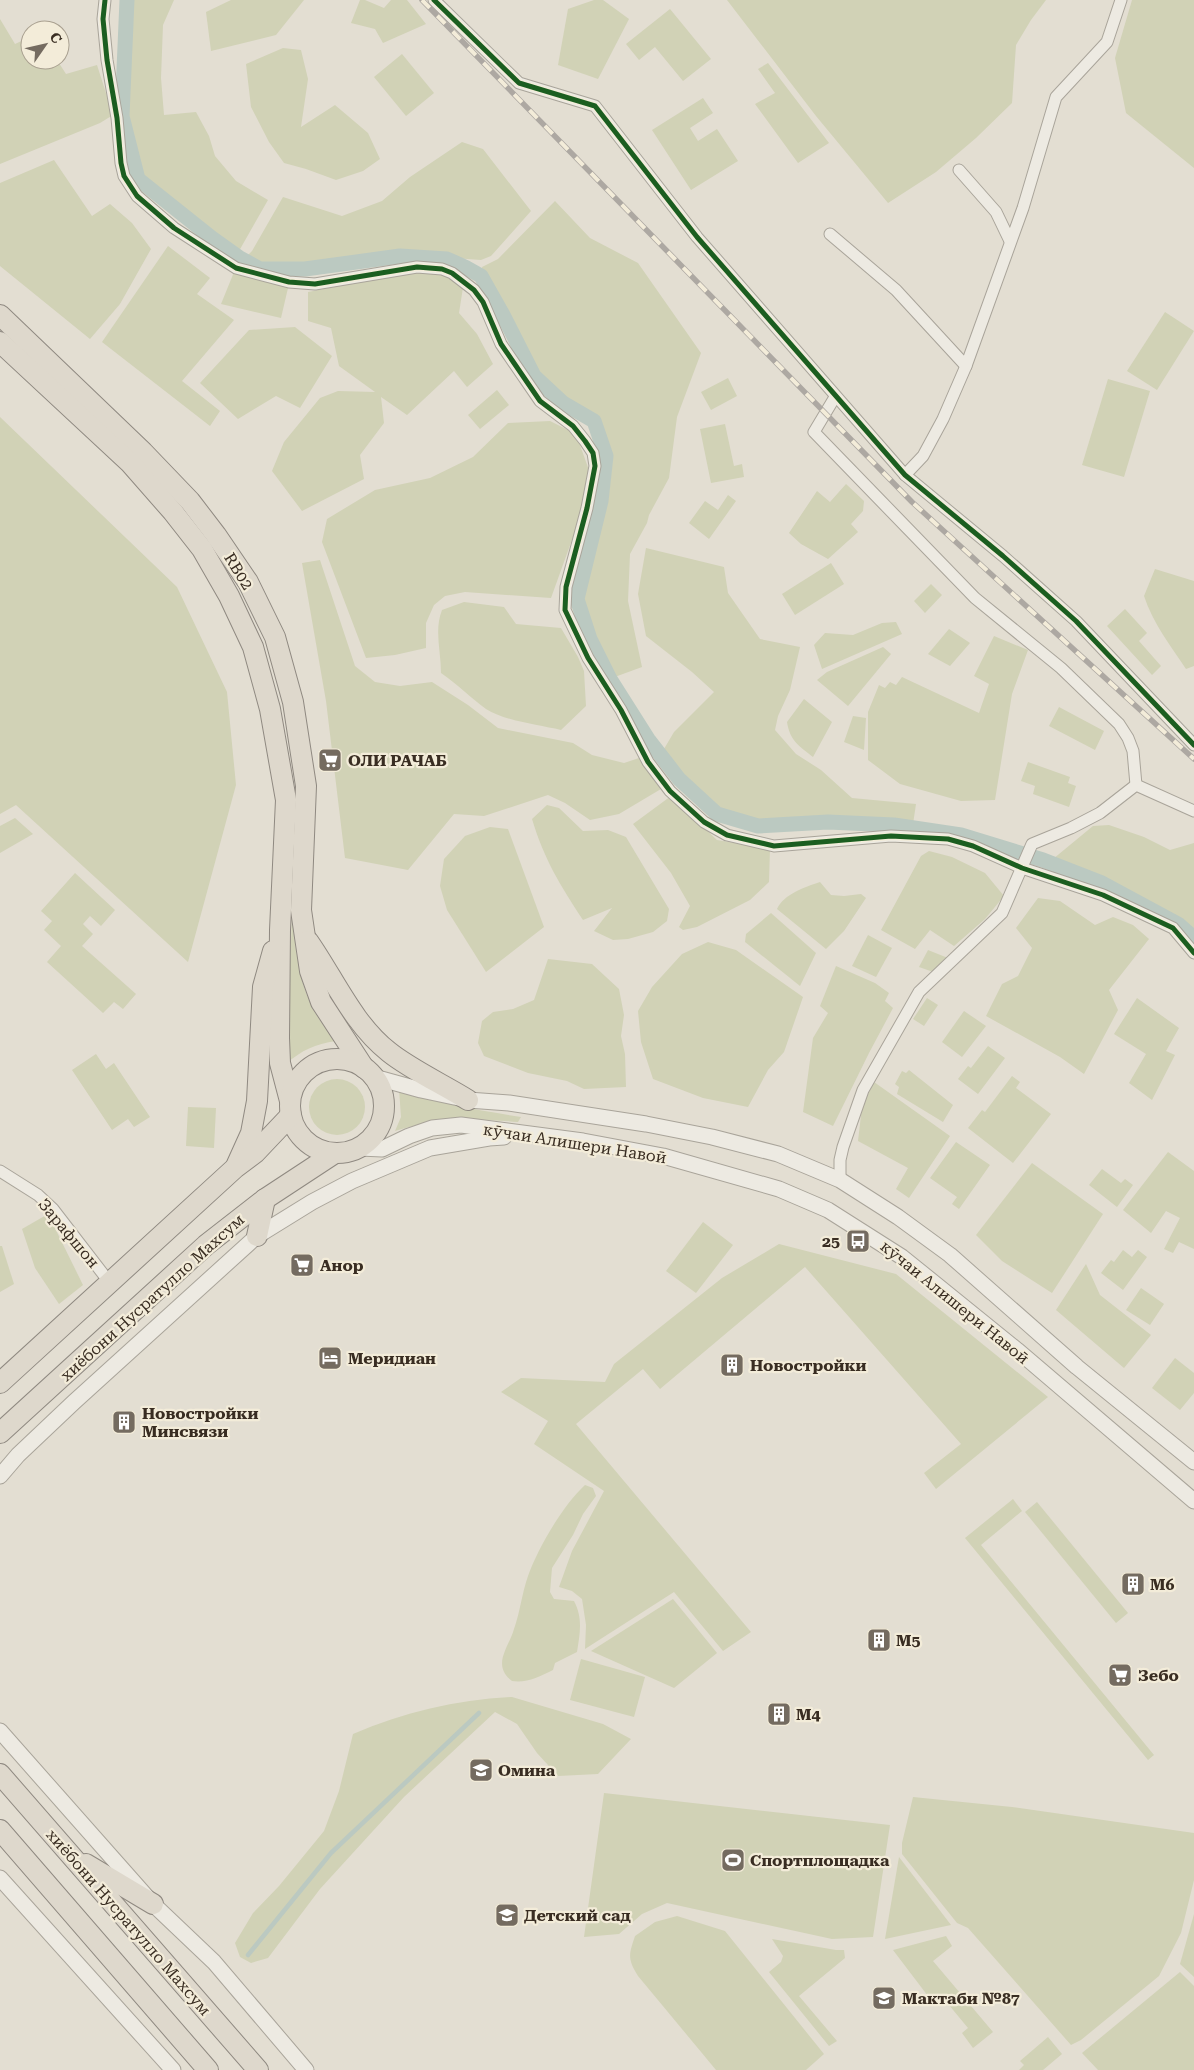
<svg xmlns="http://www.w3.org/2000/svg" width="1194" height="2070" viewBox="0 0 1194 2070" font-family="'Roboto Serif',serif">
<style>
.green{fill:#d1d2b6}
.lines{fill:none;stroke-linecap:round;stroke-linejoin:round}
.stream{stroke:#bbc9c1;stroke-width:4.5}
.canal{stroke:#bbc9c1;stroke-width:15}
.minor-casing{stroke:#a9a49a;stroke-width:13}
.tertiary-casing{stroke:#a9a49a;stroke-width:17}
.trunk-casing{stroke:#8f8981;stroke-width:22}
.minor{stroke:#edeae2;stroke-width:11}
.tertiary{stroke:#edeae2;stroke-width:15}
.trunk{stroke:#ded8cc;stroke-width:20}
.rail-casing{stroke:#ada8a2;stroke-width:5.5}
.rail{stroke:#f3ecd9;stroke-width:4;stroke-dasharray:11;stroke-linecap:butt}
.cycleway-casing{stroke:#f3ecd9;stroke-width:8}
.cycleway{stroke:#1b5e20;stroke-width:5}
.labels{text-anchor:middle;stroke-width:4.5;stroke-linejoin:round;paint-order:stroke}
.street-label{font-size:16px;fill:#392d22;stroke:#f3ecd9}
.poi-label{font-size:16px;font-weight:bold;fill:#392d22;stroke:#f3ecd9;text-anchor:start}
</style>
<rect width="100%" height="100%" fill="#e3ded2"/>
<g class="green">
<polygon points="129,0 174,0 163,25 161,78 164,115 196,112 209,136 215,156 236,181 268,200 239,251 214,236 139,176 125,118"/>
<polygon points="231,0 304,0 276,35 211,51 206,12"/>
<polygon points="360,0 365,0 384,8 391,0 407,0 426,24 383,43 375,29 351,23"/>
<polygon points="594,0 603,0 629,19 598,79 558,65 568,9"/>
<polygon points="727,0 1046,0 1031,20 1016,45 1012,103 976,138 936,172 888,203 816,116"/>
<polygon points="1132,0 1194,0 1194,168 1126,113 1115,58"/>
<polygon points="670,9 711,59 683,81 655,47 639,60 626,44"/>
<polygon points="0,19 15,44 30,37 30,60 57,60 66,74 97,65 113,115 100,123 0,164"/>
<polygon points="283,48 301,50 308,79 301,127 335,105 368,133 380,159 363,171 336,180 306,169 284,163 269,142 251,107 246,64"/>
<polygon points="402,54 434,93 406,116 374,77"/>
<polygon points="768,63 829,143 798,163 755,104 775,93 758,69"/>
<polygon points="703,98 713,113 690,128 698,141 717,129 738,161 691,190 652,130"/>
<polygon points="462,142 483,149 531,211 491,256 481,260 399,254 304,267 261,265 247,256 252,251 283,197 342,216 382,201 410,177"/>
<polygon points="54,160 92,216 110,204 132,223 151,249 120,304 90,339 0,266 0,183"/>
<polygon points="555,201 590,238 638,263 701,353 677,417 669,478 649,515 647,523 630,554 628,601 642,667 612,678 592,639 579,599 603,502 608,456 596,420 564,401 535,375 505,314 483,274 482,267 498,259"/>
<polygon points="168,246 210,278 197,294 234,320 182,381 220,411 210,426 102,342"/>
<polygon points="424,270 464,281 459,313 477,334 493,364 467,387 454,371 407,415 381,397 384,423 360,455 364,479 302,511 272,471 284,442 320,398 338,391 375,392 339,366 331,328 308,321 308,292"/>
<polygon points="234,272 288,288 281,318 221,304"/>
<polygon points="1165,312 1194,331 1157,390 1127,371"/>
<polygon points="295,327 332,356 300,408 276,396 238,419 200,383 249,330"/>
<polygon points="728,378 737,396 711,410 701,392"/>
<polygon points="1108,379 1150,391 1124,477 1082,465"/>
<polygon points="497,390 509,405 480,429 468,415"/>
<polygon points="0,417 177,587 227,692 236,785 188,962 16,805 0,814"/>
<polygon points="550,421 576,434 590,473 582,512 551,598 465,592 445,596 434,605 426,623 426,648 395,655 366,658 322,542 327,519 375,490 430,478 473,457 508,423"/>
<polygon points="725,424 734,466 742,464 744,477 711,483 700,429"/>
<polygon points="846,484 864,501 863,511 851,524 858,532 828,559 801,544 789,533 817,491 830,502"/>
<polygon points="728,495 736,501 709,539 689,523 705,501 718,510"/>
<polygon points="646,548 724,567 728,593 760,639 800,647 790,690 778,716 775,730 796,754 821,770 852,798 916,804 913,824 827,820 759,824 718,813 681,778 661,754 674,732 714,692 692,672 646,636 638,594"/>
<polygon points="320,560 355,666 375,682 400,686 432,682 468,705 498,728 573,743 592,755 624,763 642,757 661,789 619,814 590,820 565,803 548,795 484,816 454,814 408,870 345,858 326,701 302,563"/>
<polygon points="831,563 844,584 795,615 782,594"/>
<path d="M1155,569L1194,581V666L1186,669C1170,645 1153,623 1144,596Z"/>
<polygon points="931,584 942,595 925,613 914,601"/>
<path d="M464,602L504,607L516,624L561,628L578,657L584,671L586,706L561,730C539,725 505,721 486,709C471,698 457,684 441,673C441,651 434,630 442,610Z"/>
<polygon points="1125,609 1147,633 1139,641 1161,666 1152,675 1107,626"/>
<polygon points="896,622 902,634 822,669 814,645 825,633 853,635 882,623"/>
<polygon points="949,629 970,643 950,666 928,654"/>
<polygon points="994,636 1028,650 1012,694 995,800 961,801 900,784 868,760 868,712 879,685 885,688 890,682 896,685 902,677 979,713 989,684 974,676"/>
<polygon points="883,647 891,654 848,706 817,680 827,672"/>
<path d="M804,699L832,722L813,757C799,746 790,741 787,722Z"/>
<polygon points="1059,707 1104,731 1095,750 1049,726"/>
<polygon points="853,716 866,718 864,750 844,742"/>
<polygon points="1028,762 1070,777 1068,783 1076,786 1069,807 1033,794 1035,786 1021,781"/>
<polygon points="671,796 717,840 770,849 769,882 750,900 697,927 683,930 679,927 690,906 671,873 633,824"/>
<path d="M547,805L559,808L583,831L608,830L626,837L669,909L667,921L653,932L628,939L613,940L594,931L612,908L583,920C560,885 544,859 532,819Z"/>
<polygon points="15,818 33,834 0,853 0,826"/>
<path d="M1109,825L1144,837L1170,850L1194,843V933C1159,900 1098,877 1053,859L1093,826Z"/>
<polygon points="490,827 508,829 544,927 486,972 447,910 440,886 444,859 465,836"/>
<polygon points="929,851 952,857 985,873 1004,896 985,919 954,946 930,930 915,949 881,930 921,856"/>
<polygon points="75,873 115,910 101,926 90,916 83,924 93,934 82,946 136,994 123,1009 114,1002 103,1013 47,962 61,946 44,930 52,921 41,911"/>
<path d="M820,882L831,895L844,896L861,894L866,898L844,931L826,949L777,909C784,894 805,887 820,882Z"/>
<polygon points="1038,898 1060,901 1095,925 1113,917 1133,925 1149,939 1109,990 1118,1010 1084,1074 1060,1057 986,1016 1002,984 1018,976 1032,948 1016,928"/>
<polygon points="771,913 816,953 800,986 745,942 746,934"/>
<path d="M292,917C296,951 299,989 319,1019C324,1026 330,1033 336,1041C315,1044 302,1050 286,1064Z"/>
<polygon points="868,935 892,948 876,977 852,966"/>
<polygon points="708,942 736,950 803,997 784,1052 768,1070 748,1107 703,1098 653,1079 641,1042 638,1011 652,987 682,954"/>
<polygon points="928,950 948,958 936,973 919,967"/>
<polygon points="548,959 592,964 619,989 624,1015 621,1036 625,1054 626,1087 584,1089 567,1081 528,1073 484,1056 478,1043 482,1021 493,1012 513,1009 534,1000"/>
<polygon points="836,966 875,983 889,993 885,1001 893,1008 869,1053 833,1126 803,1112 813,1038 828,1013 820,1006"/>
<polygon points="927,998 938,1005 924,1026 913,1019"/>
<polygon points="1137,998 1179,1028 1166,1051 1175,1055 1152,1100 1129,1083 1146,1054 1114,1034"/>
<polygon points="964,1011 986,1026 962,1057 942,1042"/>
<polygon points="988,1046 1005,1058 978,1094 958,1079 968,1066 971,1068"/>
<polygon points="96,1054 106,1069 114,1063 150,1117 134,1127 128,1119 112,1130 72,1070"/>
<polygon points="909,1070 953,1105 943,1122 897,1094 899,1087 895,1084 902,1071 906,1073"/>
<polygon points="1012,1076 1020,1082 1016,1088 1051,1114 1013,1163 968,1128 982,1110 985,1112"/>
<circle cx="337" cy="1107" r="28"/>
<polygon points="874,1082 950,1136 909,1198 896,1189 908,1168 858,1141 862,1107"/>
<path d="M399,1089C440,1104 478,1110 521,1117L518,1122C472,1118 440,1117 395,1131L401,1117Z"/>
<polygon points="188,1107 216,1108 214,1148 186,1146"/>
<polygon points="956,1142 990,1165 959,1209 952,1204 957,1197 930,1178"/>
<polygon points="1168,1152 1194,1171 1194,1249 1179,1242 1173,1253 1164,1249 1180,1218 1166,1211 1151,1233 1123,1210"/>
<polygon points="1032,1163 1103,1214 1052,1293 1002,1261 976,1235"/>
<polygon points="1102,1169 1121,1183 1125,1179 1133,1185 1117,1207 1089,1185"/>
<polygon points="48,1214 83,1285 59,1304 35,1268 22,1229"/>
<polygon points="703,1222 733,1245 696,1293 666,1271"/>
<polygon points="779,1244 896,1274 1048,1397 936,1489 924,1473 961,1444 805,1267 660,1389 643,1369 576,1424 751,1632 723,1651 674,1592 585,1649 586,1625 582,1599 572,1591 559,1587 572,1551 604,1491 534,1444 548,1421 501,1392 521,1378 605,1382 614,1364 722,1278"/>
<polygon points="0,1246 2,1246 14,1284 0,1292"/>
<polygon points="1123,1250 1132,1257 1138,1250 1147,1257 1123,1290 1101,1273 1111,1260 1114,1262"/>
<polygon points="1086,1264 1100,1295 1151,1335 1124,1368 1056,1310"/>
<polygon points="1141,1288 1164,1304 1150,1325 1126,1310"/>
<polygon points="1175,1358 1194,1373 1194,1393 1180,1410 1152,1388"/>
<path d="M585,1485L593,1488L596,1496L583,1514L573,1535L552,1568L550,1592L554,1599L574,1601C583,1618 580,1633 577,1652L555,1663L553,1670C539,1677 527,1683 512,1681C491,1665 509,1647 514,1629C520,1612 522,1593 528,1576C538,1548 563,1505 585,1485Z"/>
<polygon points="1013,1499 1022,1511 981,1545 1154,1755 1148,1760 965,1538"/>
<polygon points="1037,1502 1128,1613 1116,1623 1025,1512"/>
<polygon points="673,1599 717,1653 674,1688 591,1651"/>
<polygon points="581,1659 645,1677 634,1717 570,1700"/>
<path d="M512,1697L603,1724L631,1739L598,1774L558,1776L537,1753L517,1724L495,1712L404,1797L320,1889L268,1958L251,1963L240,1957L235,1943L253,1913L279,1886L324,1831L339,1791L353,1734C404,1712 457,1700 512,1697Z"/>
<polygon points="604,1793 890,1825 873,1937 832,1939 667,1903 642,1914 619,1934 584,1937"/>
<polygon points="913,1797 1012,1807 1194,1833 1194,1880 1181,1933 1159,1976 1081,2040 1071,2045 968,1928 957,1923 902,1854 902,1843"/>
<polygon points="899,1857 951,1925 885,1939"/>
<polygon points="1194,1914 1194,1977 1180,1964"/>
<path d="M677,1916L725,1931L824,2054L806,2070H716L638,1976C627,1959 629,1954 635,1936L655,1922Z"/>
<polygon points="946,1936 952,1946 933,1961 993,2032 973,2048 962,2033 968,2028 944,1999 934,2004 893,1950"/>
<polygon points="772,1939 836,1950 844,1950 845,1958 799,1996 837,2041 829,2046 769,1972 781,1962 783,1956"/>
<polygon points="1180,1972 1194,1986 1194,2070 1098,2070 1082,2053"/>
<polygon points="1048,2037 1062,2054 1043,2070 1019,2070 1024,2065 1020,2061"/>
</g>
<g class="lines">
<polyline class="stream" points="248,1955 331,1853 479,1713"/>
<polyline class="canal" points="127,0 122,116 138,179 212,238 240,258 260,269 305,269 400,256 447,259 465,267 481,276 503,315 534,376 563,403 594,421 606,456 601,501 577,599 590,639 610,679 648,739 679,779 717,814 758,826 828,822 894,825 961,835 1043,860 1102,883 1178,924 1194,938"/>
<g class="minor-casing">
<g id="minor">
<polyline points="105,0 103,19 107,60 117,118 121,163 124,176 137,196 174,228 236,268 289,282 315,284 417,267 442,269 452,273 474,290 483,302 501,344 540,401 573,426 585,441 593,453 595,466 587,508 566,587 565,610 588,658 621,710 648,762 670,791 704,822 727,835 774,846 891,836 948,839 973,846 1022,868 1103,895 1173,928 1194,953"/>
<polyline points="434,0 519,83 595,106 697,237 905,475 1003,556 1076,621 1194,745"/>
<polyline points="959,170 996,212 1010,241"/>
<polyline points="830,234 896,290 966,366"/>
<polyline points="835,397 814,432 975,598 1061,668 1119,724 1128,738 1133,751 1136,785"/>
<polyline points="905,475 923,456 943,419 966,366 1023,208 1056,97 1107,42 1121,0"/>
<polyline points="0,1171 38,1195 53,1209 110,1283"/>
<polyline points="840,1180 840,1160 843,1147 863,1090 919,992 1002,913 1032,844 1071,828 1100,813 1136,785 1194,811"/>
</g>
</g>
<g class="tertiary-casing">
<g id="tertiary">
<polyline points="374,1077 421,1090 468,1100 509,1103 646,1124 712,1137 778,1154 840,1180 898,1217 950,1255 1077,1367 1194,1462"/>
<polyline points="360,1148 382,1149 409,1136 432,1128 461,1125 583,1141 663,1156 779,1189 828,1210 902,1257 1017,1350 1194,1501"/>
<polyline points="0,1476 18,1455 74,1402 257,1236 312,1202 352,1181 430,1148 489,1138 504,1137"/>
<polyline points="0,1731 153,1904 214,1962 306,2070"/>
<polyline points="0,1878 173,2070"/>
</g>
</g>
<g class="trunk-casing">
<g id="trunk">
<polyline points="0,315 143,452 190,501 216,535 248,582 275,637 293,702 306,786 301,910 310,971 321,1002 364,1068"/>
<polyline points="0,342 130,463 173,512 202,549 229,596 253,647 270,709 286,800 280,930 279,1038 280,1063 290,1101"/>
<path d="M308,941C334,978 353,1024 389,1052C410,1069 444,1085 468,1100"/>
<circle cx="337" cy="1106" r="47"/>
<polyline points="237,1164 251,1133 257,1101 263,987 273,951"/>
<polyline points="257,1236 265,1199"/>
<polyline points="0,1383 235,1168 255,1153 291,1115"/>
<polyline points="0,1433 206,1245 265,1199 335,1153"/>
<polyline points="0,1774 258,2070"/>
<polyline points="0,1830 208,2070"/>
<polyline points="86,1864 153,1904"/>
</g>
</g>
<use href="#minor" class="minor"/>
<use href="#tertiary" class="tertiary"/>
<use href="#trunk" class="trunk"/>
<g class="rail-casing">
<polyline id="rail" points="422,0 912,502 1194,759"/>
</g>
<use href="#rail" class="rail"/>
<g class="cycleway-casing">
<g id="cycleway">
<polyline points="105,0 103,19 107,60 117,118 121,163 124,176 137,196 174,228 236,268 289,282 315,284 417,267 442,269 452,273 474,290 483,302 501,344 540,401 573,426 585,441 593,453 595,466 587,508 566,587 565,610 588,658 621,710 648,762 670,791 704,822 727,835 774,846 891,836 948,839 973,846 1022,868 1103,895 1173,928 1194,953"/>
<polyline points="434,0 519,83 595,106 697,237 905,475 1003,556 1076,621 1194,745"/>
</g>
</g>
<use href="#cycleway" class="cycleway"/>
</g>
<defs>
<g id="supermarket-square" transform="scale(1.25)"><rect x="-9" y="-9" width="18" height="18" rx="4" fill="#746b60" stroke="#f3ecd9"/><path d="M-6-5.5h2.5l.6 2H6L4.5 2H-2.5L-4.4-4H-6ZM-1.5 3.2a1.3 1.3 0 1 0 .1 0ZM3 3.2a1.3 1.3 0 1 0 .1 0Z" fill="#fff"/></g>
<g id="bus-square" transform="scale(1.25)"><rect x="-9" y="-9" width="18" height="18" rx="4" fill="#746b60" stroke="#f3ecd9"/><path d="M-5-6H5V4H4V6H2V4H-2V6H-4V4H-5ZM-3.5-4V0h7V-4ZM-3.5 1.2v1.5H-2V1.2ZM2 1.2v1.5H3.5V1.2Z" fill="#fff"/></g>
<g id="hotel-square" transform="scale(1.25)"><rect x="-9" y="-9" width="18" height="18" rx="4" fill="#746b60" stroke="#f3ecd9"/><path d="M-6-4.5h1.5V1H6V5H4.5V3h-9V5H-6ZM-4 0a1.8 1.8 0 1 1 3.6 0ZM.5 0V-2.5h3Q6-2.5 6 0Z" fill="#fff"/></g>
<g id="building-square" transform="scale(1.25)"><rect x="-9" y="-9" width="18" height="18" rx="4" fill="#746b60" stroke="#f3ecd9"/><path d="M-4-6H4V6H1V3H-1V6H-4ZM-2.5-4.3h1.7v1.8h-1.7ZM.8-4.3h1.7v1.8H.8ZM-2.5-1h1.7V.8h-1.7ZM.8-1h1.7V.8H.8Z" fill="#fff"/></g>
<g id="school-square" transform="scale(1.25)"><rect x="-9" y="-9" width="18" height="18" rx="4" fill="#746b60" stroke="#f3ecd9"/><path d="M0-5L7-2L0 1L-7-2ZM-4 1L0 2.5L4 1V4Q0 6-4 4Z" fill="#fff"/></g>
<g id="stadium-square" transform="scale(1.25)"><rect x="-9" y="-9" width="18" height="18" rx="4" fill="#746b60" stroke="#f3ecd9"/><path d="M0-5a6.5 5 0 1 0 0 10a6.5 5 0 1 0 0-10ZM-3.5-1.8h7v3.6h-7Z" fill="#fff"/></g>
</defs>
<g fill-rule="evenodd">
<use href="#supermarket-square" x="330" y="760"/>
<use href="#bus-square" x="858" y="1241"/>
<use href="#supermarket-square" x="302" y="1265"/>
<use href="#hotel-square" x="330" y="1358"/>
<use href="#building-square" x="732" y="1365"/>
<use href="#building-square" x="124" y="1422"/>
<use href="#building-square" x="1133" y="1584"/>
<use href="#building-square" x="879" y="1640"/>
<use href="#supermarket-square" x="1120" y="1675"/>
<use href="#building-square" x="779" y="1714"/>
<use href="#school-square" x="481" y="1770"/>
<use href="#stadium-square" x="733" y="1860"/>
<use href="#school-square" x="507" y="1915"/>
<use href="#school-square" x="884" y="1998"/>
</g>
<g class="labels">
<g class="street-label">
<text transform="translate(239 571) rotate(58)" y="6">RB02</text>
<text transform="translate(575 1143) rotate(9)" y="6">кӯчаи Алишери Навоӣ</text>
<text transform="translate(69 1233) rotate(50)" y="6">Зарафшон</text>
<text transform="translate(152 1297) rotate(-42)" y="6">хиёбони Нусратулло Махсум</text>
<text transform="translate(955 1302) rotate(39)" y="6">кӯчаи Алишери Навоӣ</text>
<text transform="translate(129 1922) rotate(49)" y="6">хиёбони Нусратулло Махсум</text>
</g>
<g class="poi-label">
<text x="348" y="766">ОЛИ РАЧАБ</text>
<text x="840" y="1247" text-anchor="end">25</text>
<text x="320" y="1271">Анор</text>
<text x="348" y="1364">Меридиан</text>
<text x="750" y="1371">Новостройки</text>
<text x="142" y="1419">Новостройки<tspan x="142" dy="18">Минсвязи</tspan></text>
<text x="1150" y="1590">М6</text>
<text x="896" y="1646">М5</text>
<text x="1138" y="1681">Зебо</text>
<text x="796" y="1720">М4</text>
<text x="498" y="1776">Омина</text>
<text x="750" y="1866">Спортплощадка</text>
<text x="524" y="1921">Детский сад</text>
<text x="902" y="2004">Мактаби №87</text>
</g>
</g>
<g transform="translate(45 45) rotate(56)"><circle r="24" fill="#f3ecd9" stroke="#a9a090"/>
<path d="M0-4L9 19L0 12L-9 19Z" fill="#746b60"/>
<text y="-8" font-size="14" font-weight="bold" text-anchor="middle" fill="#392d22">С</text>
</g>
</svg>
